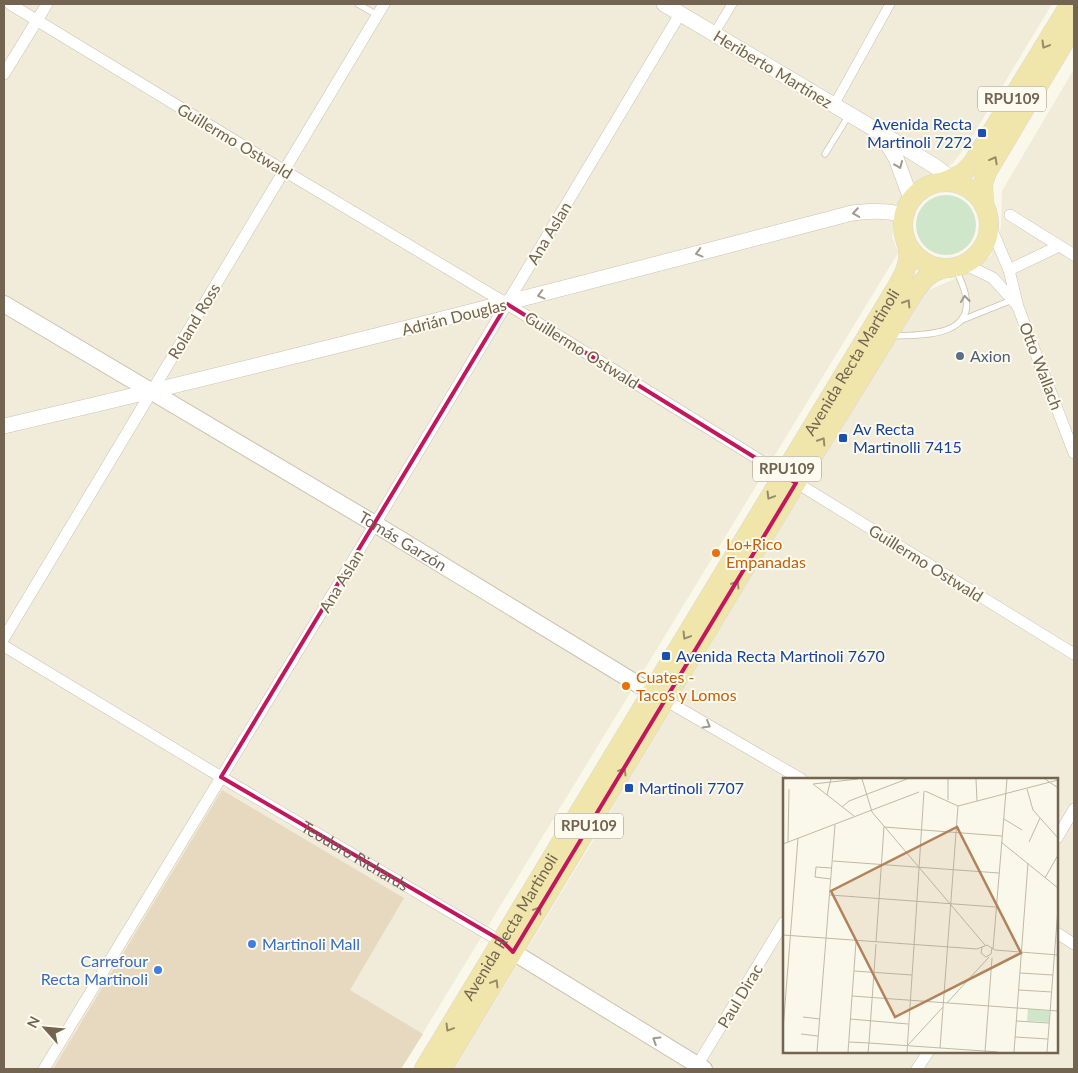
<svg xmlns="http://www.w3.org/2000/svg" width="1078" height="1073" viewBox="0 0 1078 1073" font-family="Lato,sans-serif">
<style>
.residential{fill:#f1ebd9;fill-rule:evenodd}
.green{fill:#cfe6ca}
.building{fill:#e7d9c0}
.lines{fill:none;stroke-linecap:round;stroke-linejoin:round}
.service-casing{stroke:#cbc3b1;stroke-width:7}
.pedestrian-casing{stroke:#cbc3b1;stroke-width:10}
.minor-casing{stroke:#cbc3b1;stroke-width:12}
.tertiary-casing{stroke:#cbc3b1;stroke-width:16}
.secondary-casing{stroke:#cdc3af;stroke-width:18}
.primary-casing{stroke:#dad7d2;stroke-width:20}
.service{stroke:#fff;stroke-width:5.5}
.pedestrian{stroke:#fff;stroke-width:9}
.minor{stroke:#fff;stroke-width:11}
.tertiary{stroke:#fff;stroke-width:15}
.secondary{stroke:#fff;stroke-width:16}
.primary{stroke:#f0e6ab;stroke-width:19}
.oneway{stroke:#988b6b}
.oneway2{stroke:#a39a8d}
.marked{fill:none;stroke:#c2185b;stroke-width:4;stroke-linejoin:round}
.transit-dot{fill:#1a4fb4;stroke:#fdfbf0;stroke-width:2}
.service-dot{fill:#5c6f8a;stroke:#fdfbf0;stroke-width:2}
.food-dot{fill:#e8710a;stroke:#fdfbf0;stroke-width:2}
.shop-dot{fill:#3f7fe0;stroke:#fdfbf0;stroke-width:2}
.labels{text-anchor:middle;stroke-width:4;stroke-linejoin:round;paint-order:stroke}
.shield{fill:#fdfbf0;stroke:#9c9180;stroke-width:1}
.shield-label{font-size:15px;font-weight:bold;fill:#726450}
.street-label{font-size:16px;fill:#726450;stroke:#fdfbf0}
.transit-label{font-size:16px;fill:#164399;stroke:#fdfbf0;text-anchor:start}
.service-label{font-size:16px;fill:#4e5e75;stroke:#fdfbf0;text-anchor:start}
.food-label{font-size:16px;fill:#c56008;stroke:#fdfbf0;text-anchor:start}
.shop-label{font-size:16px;fill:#366cbe;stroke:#fdfbf0;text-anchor:start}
.inset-road{fill:none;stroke:#c0b9a7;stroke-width:1}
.view{fill:#b2835a;fill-opacity:0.15;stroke:#b2835a;stroke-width:2.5}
.inset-edge{fill:none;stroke:#726450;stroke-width:2.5}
</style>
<rect width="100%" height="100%" fill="#faf8ea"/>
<g class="residential">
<polygon points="4,4 1052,4 967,145 953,163 902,198 898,204 892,236 898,253 401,1069 4,1069"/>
<path d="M1074,69V1069H454L602,826L796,483L927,291L959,277L991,256L1001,226L1002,191ZM784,779H1057V1052H784Z"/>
</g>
<circle class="green" cx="946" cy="225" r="30"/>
<polygon class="building" points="222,790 404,898 350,990 423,1034 401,1069 53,1069"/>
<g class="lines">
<g class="service-casing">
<g id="service">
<polyline points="358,4 377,15"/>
<polyline points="825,154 849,115"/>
<polyline points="962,320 1012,300"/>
<path d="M891,336C919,335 977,338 965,293C963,284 958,275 955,267"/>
</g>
</g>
<g class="pedestrian-casing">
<g id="pedestrian">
<polyline points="714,34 732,4"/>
<polyline points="834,105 890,4"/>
</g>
</g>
<g class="minor-casing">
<g id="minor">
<polyline points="10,4 283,170 507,304 1074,654"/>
<polyline points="4,74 47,4"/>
<polyline points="1010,215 1074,255"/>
<polyline points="989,223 1009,270 1018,307 1074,453"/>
<polyline points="964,264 993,278 1017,305"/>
<polyline points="1009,270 1059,246"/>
<polyline points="4,638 384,4"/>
<path id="s1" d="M4,646L221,777L505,944"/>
<polyline points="665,700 801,779"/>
<polyline points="1057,838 1074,809"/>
<polyline points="1057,933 1074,944"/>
<polyline points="44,1069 375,524 680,14"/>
<polyline points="695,1069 784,922"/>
<polyline points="917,1069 928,1052"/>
</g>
</g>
<g class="tertiary-casing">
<g id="tertiary">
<polyline points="664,4 881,133 936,167 958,184"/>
<polyline points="883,137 896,158 911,199"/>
<path d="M4,426C288,360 570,287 852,213C870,211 886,210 904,215"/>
</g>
</g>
<g class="secondary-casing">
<g id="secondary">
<path id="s2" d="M4,304L375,524L662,699"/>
<polyline points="513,952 704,1069"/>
</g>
</g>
<g class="primary-casing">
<g id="primary">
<polyline points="943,182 962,174 972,164 1070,4"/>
<circle cx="946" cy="225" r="43"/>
<polyline points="984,206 983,183 987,172 1074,26"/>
<path id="s3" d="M424,1069L898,285C907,269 911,259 906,241"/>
<path d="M442,1069L796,483L911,297C921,282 928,272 946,268"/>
</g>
</g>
<use href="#service" class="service"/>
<use href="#pedestrian" class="pedestrian"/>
<use href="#minor" class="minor"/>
<use href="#tertiary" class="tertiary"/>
<use href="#secondary" class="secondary"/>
<use href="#primary" class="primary"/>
</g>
<defs><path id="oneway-chevron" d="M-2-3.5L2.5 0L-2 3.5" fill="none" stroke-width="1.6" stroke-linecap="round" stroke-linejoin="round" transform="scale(1.25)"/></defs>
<g class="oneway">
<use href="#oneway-chevron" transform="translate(1045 45) rotate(121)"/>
<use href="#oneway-chevron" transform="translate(994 160) rotate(-61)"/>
<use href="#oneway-chevron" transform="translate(907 303) rotate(-58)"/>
<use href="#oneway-chevron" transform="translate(822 441) rotate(-58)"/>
<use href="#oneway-chevron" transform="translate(770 496) rotate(121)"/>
<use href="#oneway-chevron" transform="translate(736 584) rotate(-59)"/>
<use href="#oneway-chevron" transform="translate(686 636) rotate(121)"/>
<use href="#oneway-chevron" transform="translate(623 771) rotate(-59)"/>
<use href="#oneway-chevron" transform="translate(538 910) rotate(-59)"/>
<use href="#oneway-chevron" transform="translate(495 983) rotate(-59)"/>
<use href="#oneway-chevron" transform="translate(449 1028) rotate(121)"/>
</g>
<g class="oneway2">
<use href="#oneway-chevron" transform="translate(899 165) rotate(67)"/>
<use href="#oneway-chevron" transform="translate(856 213) rotate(171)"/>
<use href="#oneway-chevron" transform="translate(699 253) rotate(165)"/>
<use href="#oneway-chevron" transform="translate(541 295) rotate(165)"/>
<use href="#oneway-chevron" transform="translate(965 299) rotate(-96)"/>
<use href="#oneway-chevron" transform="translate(707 725) rotate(30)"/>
<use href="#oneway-chevron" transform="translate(656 1040) rotate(-148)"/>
</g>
<path class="marked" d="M507,304L796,483L513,952L502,941L221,777Z"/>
<g class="transit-dot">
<rect x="977" y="128" width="10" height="10" rx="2.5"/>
<rect x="838" y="433" width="10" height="10" rx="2.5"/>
<rect x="661" y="651" width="10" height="10" rx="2.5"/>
<rect x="624" y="783" width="10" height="10" rx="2.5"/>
</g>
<circle class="service-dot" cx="960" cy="356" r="5"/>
<g class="food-dot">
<circle cx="716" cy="553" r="5"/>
<circle cx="626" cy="686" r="5"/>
</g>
<g class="shop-dot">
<circle cx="252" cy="944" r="5"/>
<circle cx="158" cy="970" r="5"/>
</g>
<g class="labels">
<g class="shield">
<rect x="978" y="86.5" width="68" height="25" rx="4"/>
<rect x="753" y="456.5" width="68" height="25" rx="4"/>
<rect x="555" y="813.5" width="68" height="25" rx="4"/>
</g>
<g class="shield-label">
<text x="1012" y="104">RPU109</text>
<text x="787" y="474">RPU109</text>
<text x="589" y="831">RPU109</text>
</g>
<g class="street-label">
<text transform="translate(773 69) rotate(31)" y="6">Heriberto Martínez</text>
<text transform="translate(235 141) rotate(31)" y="6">Guillermo Ostwald</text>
<text transform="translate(549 233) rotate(-59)" y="6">Ana Aslan</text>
<text transform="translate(454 317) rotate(-14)" y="6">Adrián Douglas</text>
<text transform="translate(194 321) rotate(-59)" y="6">Roland Ross</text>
<text transform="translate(582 350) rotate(32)" y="6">Guillermo Ostwald</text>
<text dy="6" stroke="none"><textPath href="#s3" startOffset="826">Avenida Recta Martinoli</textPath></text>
<text transform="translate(1041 366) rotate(69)" y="6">Otto Wallach</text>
<text dy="6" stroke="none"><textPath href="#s2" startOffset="464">Tomás Garzón</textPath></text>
<text transform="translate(926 563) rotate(32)" y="6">Guillermo Ostwald</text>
<text transform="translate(341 581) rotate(-59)" y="6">Ana Aslan</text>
<text dy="6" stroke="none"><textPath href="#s1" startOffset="409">Teodoro Richards</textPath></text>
<text dy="6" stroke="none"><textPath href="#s3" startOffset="166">Avenida Recta Martinoli</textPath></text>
<text transform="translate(740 996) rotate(-59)" y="6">Paul Dirac</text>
</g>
<g class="transit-label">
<text x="972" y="130" text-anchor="end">Avenida Recta<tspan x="972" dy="18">Martinoli 7272</tspan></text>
<text x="853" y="435">Av Recta<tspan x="853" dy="18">Martinolli 7415</tspan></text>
<text x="676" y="662">Avenida Recta Martinoli 7670</text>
<text x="639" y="794">Martinoli 7707</text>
</g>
<g class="service-label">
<text x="970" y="362">Axion</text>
</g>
<g class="food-label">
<text x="726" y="550">Lo+Rico<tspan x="726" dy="18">Empanadas</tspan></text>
<text x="636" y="683">Cuates -<tspan x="636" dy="18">Tacos y Lomos</tspan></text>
</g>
<g class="shop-label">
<text x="262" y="950">Martinoli Mall</text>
<text x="148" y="967" text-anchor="end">Carrefour<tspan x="148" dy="18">Recta Martinoli</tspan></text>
</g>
</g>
<g transform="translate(783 778)">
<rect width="275" height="275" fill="#faf8ea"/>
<path d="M245,231L266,233V244L244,243Z" fill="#cfe6ca"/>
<path class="inset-road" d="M79,1L89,34L202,167M193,1L194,23M262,1L275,10M30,6L71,38M30,6L75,1M244,11L250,32L275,60M142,13L175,28L275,2M44,17L48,1M165,22V1M59,29L66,23L124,1M221,41L239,52M101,49L219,58M5,64L6,11M218,64L275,110M246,64L257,40M0,66L136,14M50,83L216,95M262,100L275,77M48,101L32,99L33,89L49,90M47,117L213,129M0,157L194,171L204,167L212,172L275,177M93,164L101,49M93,166L86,265L215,274M131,168L141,13M199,169L198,175L203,179L208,176L209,170M210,171L224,1M71,193L129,197M237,195L270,197M236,212L269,214M69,218L275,233M164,225L206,179M20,239L37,241M67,241L125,246M233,243L266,245M0,252L15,60M18,256L35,258M232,259L265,261M66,264L86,265L85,274M125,267L160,229M157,270L175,28M34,274L52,47M65,274L73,164M124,274L131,168M202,274L209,180M231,274L245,85M264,274L275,130"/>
<path class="view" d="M174,49L238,175L112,239L48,113Z"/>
<rect width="275" height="275" class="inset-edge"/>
</g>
<rect width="1078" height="1073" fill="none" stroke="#726450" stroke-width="10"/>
<g transform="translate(45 1028) rotate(297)" stroke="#fdfbf0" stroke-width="4" paint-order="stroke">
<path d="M0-4L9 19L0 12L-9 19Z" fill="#726450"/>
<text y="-8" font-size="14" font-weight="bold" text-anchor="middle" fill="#726450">N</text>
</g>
</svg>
